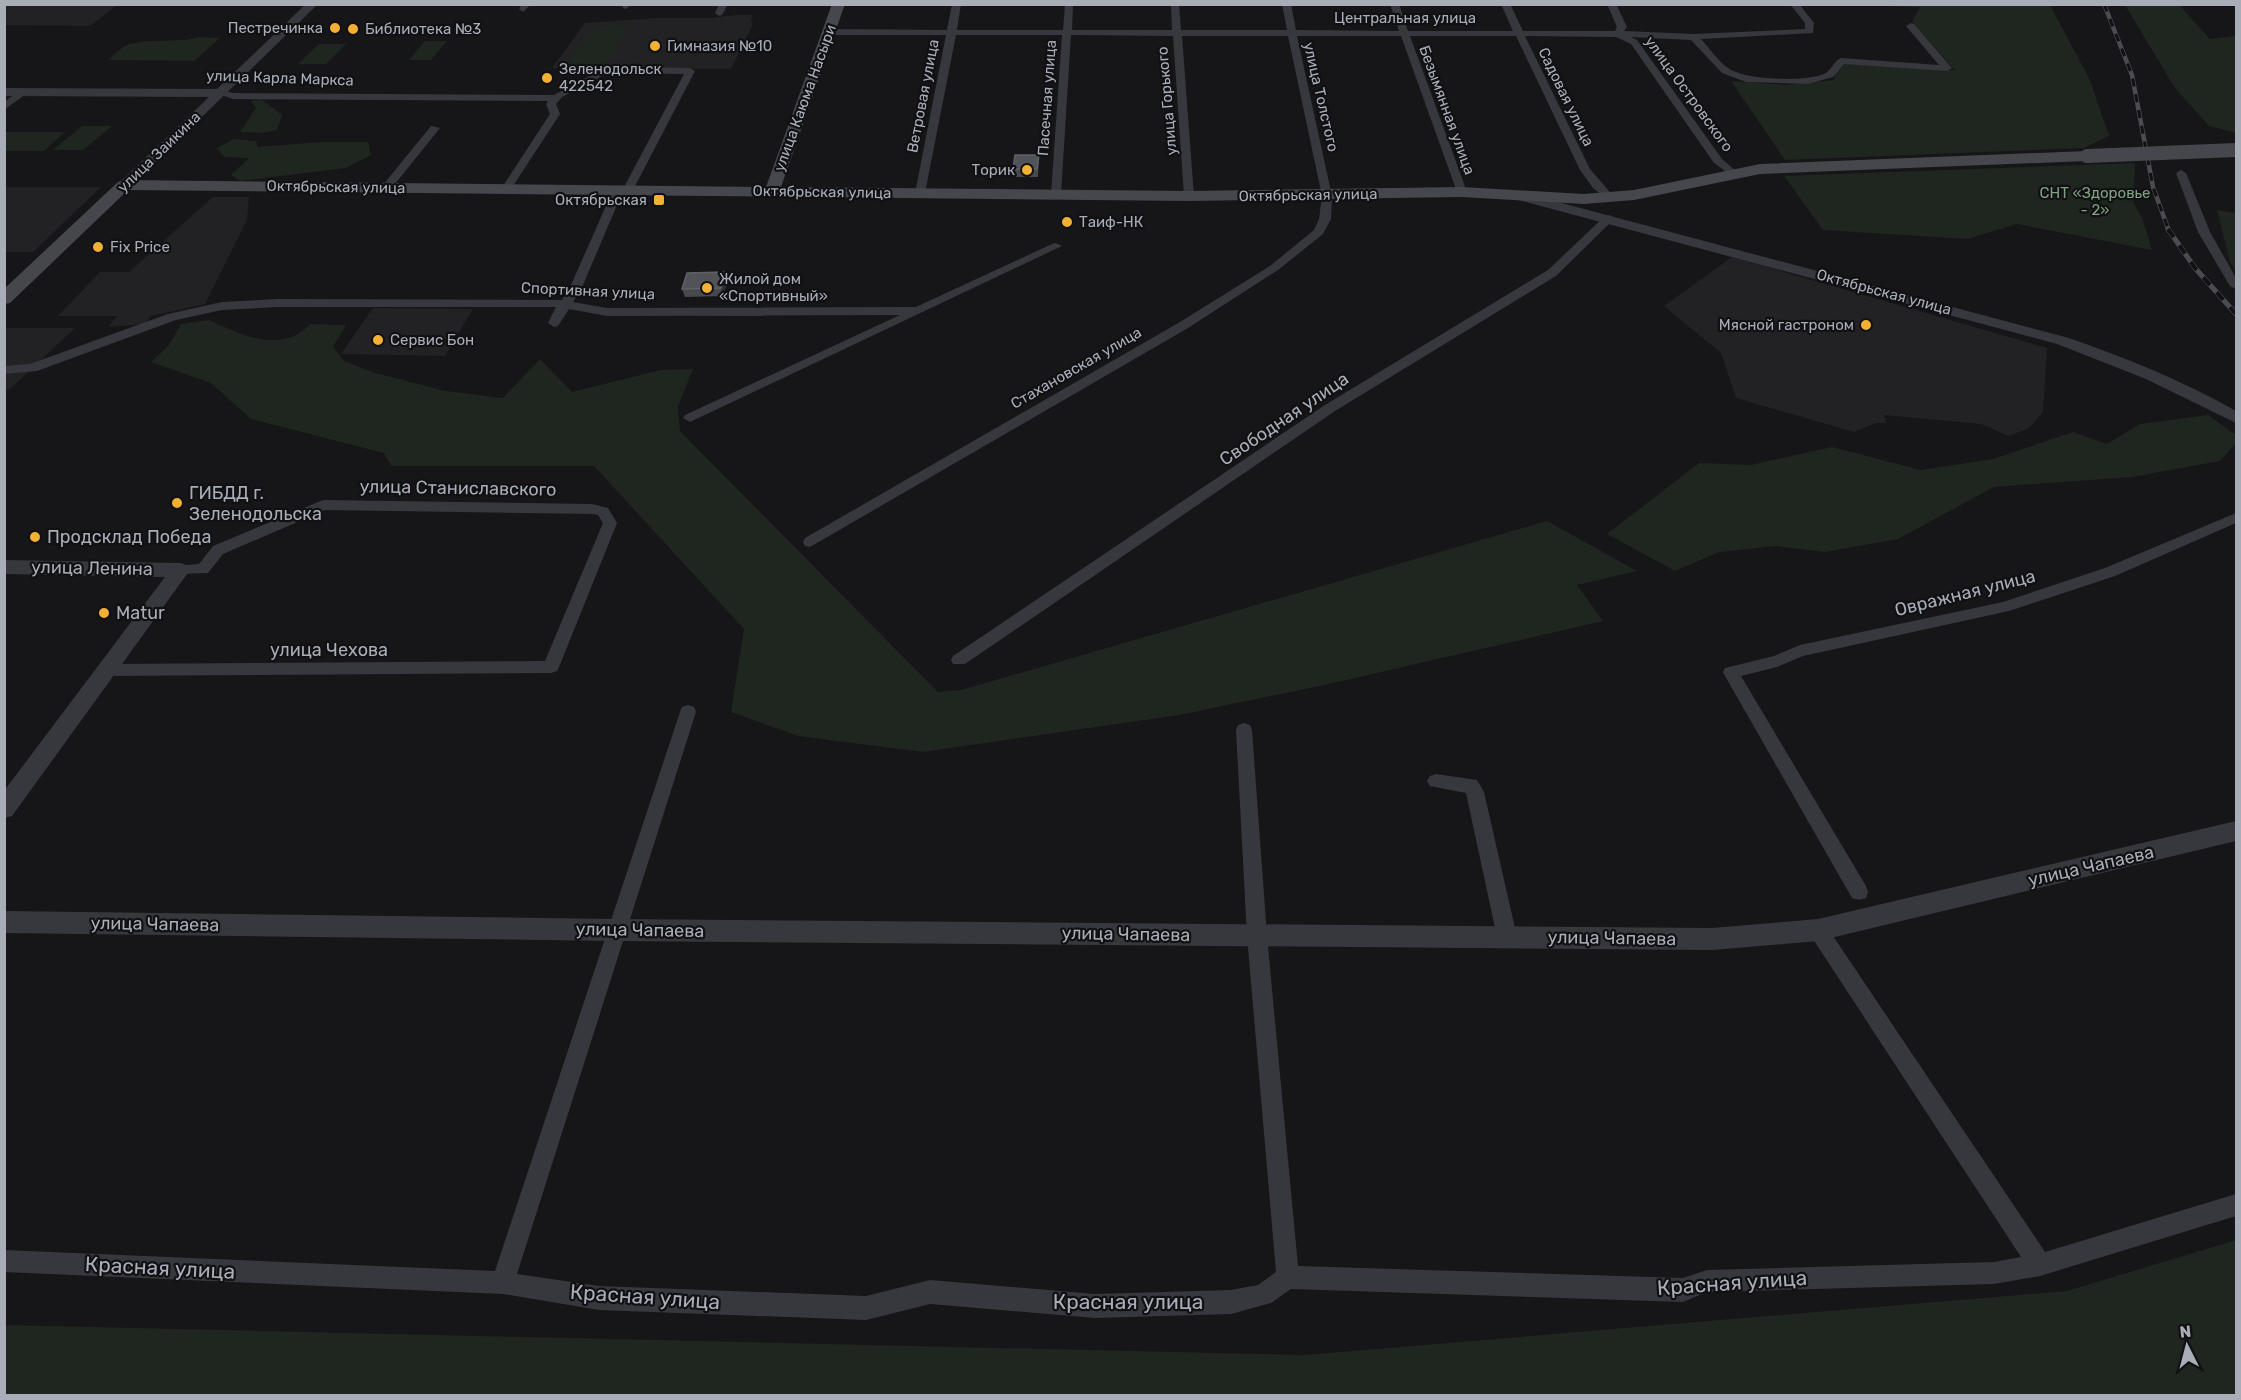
<svg xmlns="http://www.w3.org/2000/svg" width="2241" height="1400" viewBox="0 0 2241 1400" font-family="Rubik,sans-serif">
<style>
.built{fill:#222225}
.green{fill:#1e261f}
.lines{fill:none;stroke-linecap:round;stroke-linejoin:round}
.minor{fill:#37383d;fill-rule:evenodd}
.tertiary{fill:#37383d;fill-rule:evenodd}
.secondary{fill:#45474d;fill-rule:evenodd}
.rail-far1-casing{stroke:#4a4c52;stroke-width:4.5}
.rail-casing{stroke:#4a4c52;stroke-width:5}
.rail-far1{stroke:#111113;stroke-width:3;stroke-dasharray:8;stroke-linecap:butt}
.rail{stroke:#111113;stroke-width:4;stroke-dasharray:10;stroke-linecap:butt}
.secondary-bridge{stroke:#45474d;stroke-width:14}
.wall{fill:#47494d}
.shaded-wall{fill:#2f3033}
.building{fill:#525359;stroke:#5f6168;stroke-width:1.5}
.poi-dot{fill:#f2b134;stroke:#111113;stroke-width:2}
.labels{text-anchor:middle;stroke-width:4.5;stroke-linejoin:round;paint-order:stroke}
.far-street-label{font-size:15px;fill:#a8adb8;stroke:#111113}
.far-poi-label{font-size:15px;fill:#a8adb8;stroke:#111113;text-anchor:start}
.far-park-label{font-size:15px;fill:#7fa381;stroke:#111113}
.street-label{font-size:18px;fill:#a8adb8;stroke:#111113}
.poi-label{font-size:18px;fill:#a8adb8;stroke:#111113;text-anchor:start}
.near-street-label{font-size:21px;fill:#a8adb8;stroke:#111113}
</style>
<rect width="100%" height="100%" fill="#161618"/>
<g class="built">
<polygon points="5,4 117,4 117,5 90,26 5,25"/>
<polygon points="737,15 753,15 751,19 753,24 731,69 552,68 585,23 656,18 710,18"/>
<polygon points="5,187 101,187 33,252 5,252"/>
<polygon points="213,197 249,197 247,220 205,304 151,316 145,324 108,327 117,316 58,316 100,272 129,272"/>
<polygon points="1732,257 2047,348 2043,412 2029,428 2009,436 1981,424 1884,415 1886,423 1876,423 1854,432 1736,398 1721,353 1664,306"/>
<polygon points="373,308 473,309 445,356 341,354"/>
<polygon points="4,328 75,328 11,388 5,391"/>
</g>
<g class="green">
<polygon points="1855,5 2050,5 2090,80 2109,136 2084,148 1785,160 1731,81 1787,85 1834,80 1838,63 1955,70 1912,22 1920,7"/>
<polygon points="2125,5 2179,5 2210,39 2236,36 2236,133 2209,126 2175,88"/>
<path d="M611,24L623,26L628,30L608,61C597,68 579,71 569,61L590,30Z"/>
<path d="M199,37L220,38L194,61L108,60C114,55 120,48 127,45C151,37 176,44 199,37Z"/>
<polygon points="425,41 447,41 431,60 409,60"/>
<polygon points="319,44 346,44 326,64 298,64"/>
<polygon points="261,99 282,115 277,130 262,133 240,132 256,108 251,101"/>
<polygon points="82,126 112,126 83,150 53,150"/>
<polygon points="5,132 65,132 44,151 5,151"/>
<polygon points="234,139 256,141 258,147 321,142 368,142 371,155 346,168 240,181 231,175 249,158 224,157 217,148"/>
<polygon points="2135,163 2133,201 2143,220 2152,250 2017,224 1968,239 1823,230 1784,176"/>
<polygon points="2217,210 2236,213 2236,271 2230,262"/>
<path d="M209,320C242,335 281,355 310,324L346,325L333,347L344,361L375,373L446,391L503,398L540,359L572,392L661,370L693,369L678,406L680,431L938,692L961,690L1547,521L1637,571L1577,585L1603,621L1320,686L1179,715L923,752L798,736L731,712L744,629L594,466H391L384,453L251,419L211,383L151,362L169,345L181,324Z"/>
<polygon points="2208,415 2236,435 2236,443 2220,461 2132,477 1994,487 1898,539 1825,552 1776,546 1719,552 1675,571 1607,534 1699,463 1751,465 1832,447 1921,470 1993,459 2073,432 2107,444 2140,424"/>
<polygon points="2236,1240 2236,1395 5,1395 5,1325 1304,1355 2067,1291"/>
</g>
<g class="lines">
<g class="minor">
<polygon points="522,4 531,4 523,12 519,9"/>
<polygon points="622,4 631,4 626,9 623,8"/>
<polygon points="719,4 728,4 722,15 719,16 715,13"/>
<path d="M952,4H961L957,30H1063L1065,4H1073L1072,30H1172L1171,4H1179L1181,30H1287L1282,4H1291L1296,30L1399,31L1390,4H1399L1408,31H1513L1501,4H1510L1523,31H1615L1617,27L1607,4H1616L1627,27L1624,31L1694,34L1805,29V23L1790,4H1799L1814,23L1813,33L1701,39C1710,49 1720,64 1731,70C1750,80 1804,82 1824,74C1831,71 1834,61 1841,58L1939,65L1906,26L1911,23L1914,24L1952,68L1947,71L1844,64L1833,77L1808,84L1746,82L1722,73L1691,40L1631,37L1637,40L1722,159L1736,171L1737,173L1732,176L1714,163L1631,44L1616,37L1525,36L1590,169L1615,198L1610,201L1593,188L1580,170L1516,36H1410L1467,192L1462,195L1457,192L1401,36H1297L1332,196L1331,219L1323,234L1278,270L1188,328L810,547L805,546L803,542L805,538L1180,322L1270,266L1314,230L1319,219L1322,196L1288,36H1182L1194,196L1189,199L1184,196L1173,36L1071,35L1061,194L1056,197L1051,194L1062,35H956L925,193L924,195H916L915,193L946,35H829L824,32L829,29L947,30Z"/>
<polygon points="606,67 690,68 695,71 633,190 628,193 623,191 583,285 573,302 607,308 916,307 1052,244 1056,243 1062,246 690,422 683,418 685,415 900,315 607,316 569,309 558,326 554,327 548,323 556,307 277,307 222,310 176,320 37,371 4,374 4,366 30,364 168,314 222,302 277,299 562,300 571,285 613,190 618,187 623,189 684,74 608,73 562,97 556,104 560,114 511,189 506,192 501,189 550,114 546,104 548,101 233,99 216,93 221,90 233,93 554,95"/>
<polygon points="22,89 30,91 4,110 4,102"/>
<polygon points="431,126 440,128 391,189 383,189 383,185"/>
<polygon points="2181,170 2186,173 2210,232 2236,278 2236,289 2230,286 2198,232 2176,173"/>
<polygon points="1609,215 1615,218 1613,220 1556,276 1335,411 965,664 953,664 951,660 953,656 1325,405 1548,270 1605,216"/>
<polygon points="323,500 592,504 608,508 617,523 559,667 557,671 551,673 107,676 101,674 99,670 101,666 107,664 545,661 603,523 598,515 592,514 325,510 223,554 208,573 175,574 172,570 175,566 199,564 213,546"/>
<polygon points="2236,513 2236,523 2115,576 2009,611 1803,656 1777,667 1741,676 1866,886 1868,892 1866,898 1859,900 1852,898 1725,676 1723,672 1725,668 1774,656 1800,645 2003,602 2105,568"/>
<polygon points="688,705 694,707 696,712 517,1274 599,1286 866,1296 930,1280 1095,1294 1231,1290 1258,1285 1276,1272 1247,936 1236,730 1238,725 1244,723 1250,725 1252,730 1267,936 1298,1266 1683,1278 1707,1270 1994,1262 2021,1257 1811,936 1808,930 1811,924 1818,921 1825,924 2045,1252 2236,1194 2236,1216 2040,1276 1994,1284 1707,1292 1683,1302 1291,1289 1271,1303 1231,1314 1095,1318 930,1304 866,1320 599,1310 503,1294 4,1272 4,1250 495,1271 680,712 682,707"/>
<polygon points="1436,774 1477,780 1484,792 1517,937 1514,943 1507,946 1500,943 1497,937 1466,793 1430,786 1427,781 1430,776"/>
</g>
<g class="tertiary">
<polygon points="306,4 318,4 129,188 124,189 117,185 209,97 4,96 4,88 217,89"/>
<path d="M1520,192L2069,338C2127,358 2183,381 2236,411V423L2146,379L2057,344L1515,199L1513,196Z"/>
<polygon points="4,560 180,563 187,565 190,570 12,816 4,818 4,791 165,577 4,574"/>
<polygon points="2236,821 2236,841 1818,941 1712,950 616,941 4,933 4,911 616,919 1712,928 1818,919"/>
</g>
<polygon class="secondary" points="832,4 845,4 781,187 1189,191 1462,187 1584,194 1634,190 1760,164 2087,151 2095,156 2087,161 1760,174 1634,200 1584,204 1462,197 1189,201 128,190 10,303 4,304 4,289 118,182 124,180 766,187"/>
<g class="rail-far1-casing">
<polyline id="rail-far1" points="2104,4 2132,75 2153,187 2169,231"/>
</g>
<g class="rail-casing">
<polyline id="rail" points="2168,229 2195,268 2236,314"/>
</g>
<use href="#rail-far1" class="rail-far1"/>
<use href="#rail" class="rail"/>
<polyline class="secondary-bridge" points="2087,156 2236,150"/>
</g>
<g class="wall">
<polygon points="1039,155 1038,177 1014,177 1013,169"/>
<polygon points="728,280 723,296 685,297 682,289"/>
</g>
<polygon class="shaded-wall" points="725,272 728,280 723,296 721,288"/>
<g class="building">
<polygon points="1015,155 1039,155 1037,169 1013,169"/>
<polygon points="725,272 721,288 682,289 687,273"/>
</g>
<g class="poi-dot">
<circle cx="335" cy="28" r="6"/>
<circle cx="353" cy="29" r="6"/>
<circle cx="655" cy="46" r="6"/>
<circle cx="547" cy="78" r="6"/>
<circle cx="1027" cy="170" r="6"/>
<rect x="653" y="194" width="12" height="12" rx="3"/>
<circle cx="1067" cy="222" r="6"/>
<circle cx="98" cy="247" r="6"/>
<circle cx="707" cy="288" r="6"/>
<circle cx="1866" cy="325" r="6"/>
<circle cx="378" cy="340" r="6"/>
<circle cx="177" cy="503" r="6"/>
<circle cx="35" cy="537" r="6"/>
<circle cx="104" cy="613" r="6"/>
</g>
<g class="labels">
<g class="far-street-label">
<text x="1405" y="23">Центральная улица</text>
<text transform="translate(280 78) rotate(2)" y="5">улица Карла Маркса</text>
<text transform="translate(1689 94) rotate(54)" y="5">улица Островского</text>
<text transform="translate(923 96) rotate(-79)" y="5">Ветровая улица</text>
<text transform="translate(1321 97) rotate(77)" y="5">улица Толстого</text>
<text transform="translate(1566 97) rotate(64)" y="5">Садовая улица</text>
<text transform="translate(805 98) rotate(-70)" y="5">улица Каюма Насыри</text>
<text transform="translate(1047 98) rotate(-86)" y="5">Пасечная улица</text>
<text transform="translate(1167 101) rotate(-95)" y="5">улица Горького</text>
<text transform="translate(1447 110) rotate(70)" y="5">Безымянная улица</text>
<text transform="translate(159 152) rotate(-44)" y="5">улица Заикина</text>
<text transform="translate(336 187) rotate(1)" y="5">Октябрьская улица</text>
<text transform="translate(822 192) rotate(1)" y="5">Октябрьская улица</text>
<text transform="translate(1308 195) rotate(-1)" y="5">Октябрьская улица</text>
<text transform="translate(588 291) rotate(3)" y="5">Спортивная улица</text>
<text transform="translate(1884 292) rotate(15)" y="5">Октябрьская улица</text>
<text transform="translate(1076 368) rotate(-30)" y="5">Стахановская улица</text>
</g>
<g class="far-poi-label">
<text x="323" y="33" text-anchor="end">Пестречинка</text>
<text x="365" y="34">Библиотека №3</text>
<text x="667" y="51">Гимназия №10</text>
<text x="559" y="74">Зеленодольск<tspan x="559" dy="17">422542</tspan></text>
<text x="1015" y="175" text-anchor="end">Торик</text>
<text x="647" y="205" text-anchor="end">Октябрьская</text>
<text x="1079" y="227">Таиф-НК</text>
<text x="110" y="252">Fix Price</text>
<text x="719" y="284">Жилой дом<tspan x="719" dy="17">«Спортивный»</tspan></text>
<text x="1854" y="330" text-anchor="end">Мясной гастроном</text>
<text x="390" y="345">Сервис Бон</text>
</g>
<g class="far-park-label">
<text x="2095" y="198">СНТ «Здоровье<tspan x="2095" dy="17">- 2»</tspan></text>
</g>
<g class="street-label">
<text transform="translate(1284 419) rotate(-34)" y="6">Свободная улица</text>
<text transform="translate(458 488) rotate(1)" y="6">улица Станиславского</text>
<text transform="translate(92 568) rotate(1)" y="6">улица Ленина</text>
<text transform="translate(1965 593) rotate(-14)" y="6">Овражная улица</text>
<text x="329" y="656">улица Чехова</text>
<text transform="translate(2091 866) rotate(-13)" y="6">улица Чапаева</text>
<text transform="translate(155 924) rotate(1)" y="6">улица Чапаева</text>
<text transform="translate(640 930) rotate(1)" y="6">улица Чапаева</text>
<text transform="translate(1126 934) rotate(1)" y="6">улица Чапаева</text>
<text transform="translate(1612 938) rotate(1)" y="6">улица Чапаева</text>
</g>
<g class="poi-label">
<text x="189" y="499">ГИБДД г.<tspan x="189" dy="21">Зеленодольска</tspan></text>
<text x="47" y="543">Продсклад Победа</text>
<text x="116" y="619">Matur</text>
</g>
<g class="near-street-label">
<text transform="translate(160 1268) rotate(3)" y="7">Красная улица</text>
<text transform="translate(1732 1283) rotate(-4)" y="7">Красная улица</text>
<text transform="translate(645 1297) rotate(4)" y="7">Красная улица</text>
<text x="1128" y="1309">Красная улица</text>
</g>
</g>
<rect width="2241" height="1400" fill="none" stroke="#a8adb8" stroke-width="12"/>
<g transform="translate(2187 1346) rotate(354)" stroke="#111113" stroke-width="4.5" paint-order="stroke">
<path d="M0-4.5L10 22L0 15L-10 22Z" fill="#a8adb8"/>
<text y="-9" font-size="16" font-weight="bold" text-anchor="middle" fill="#a8adb8">N</text>
</g>
</svg>
